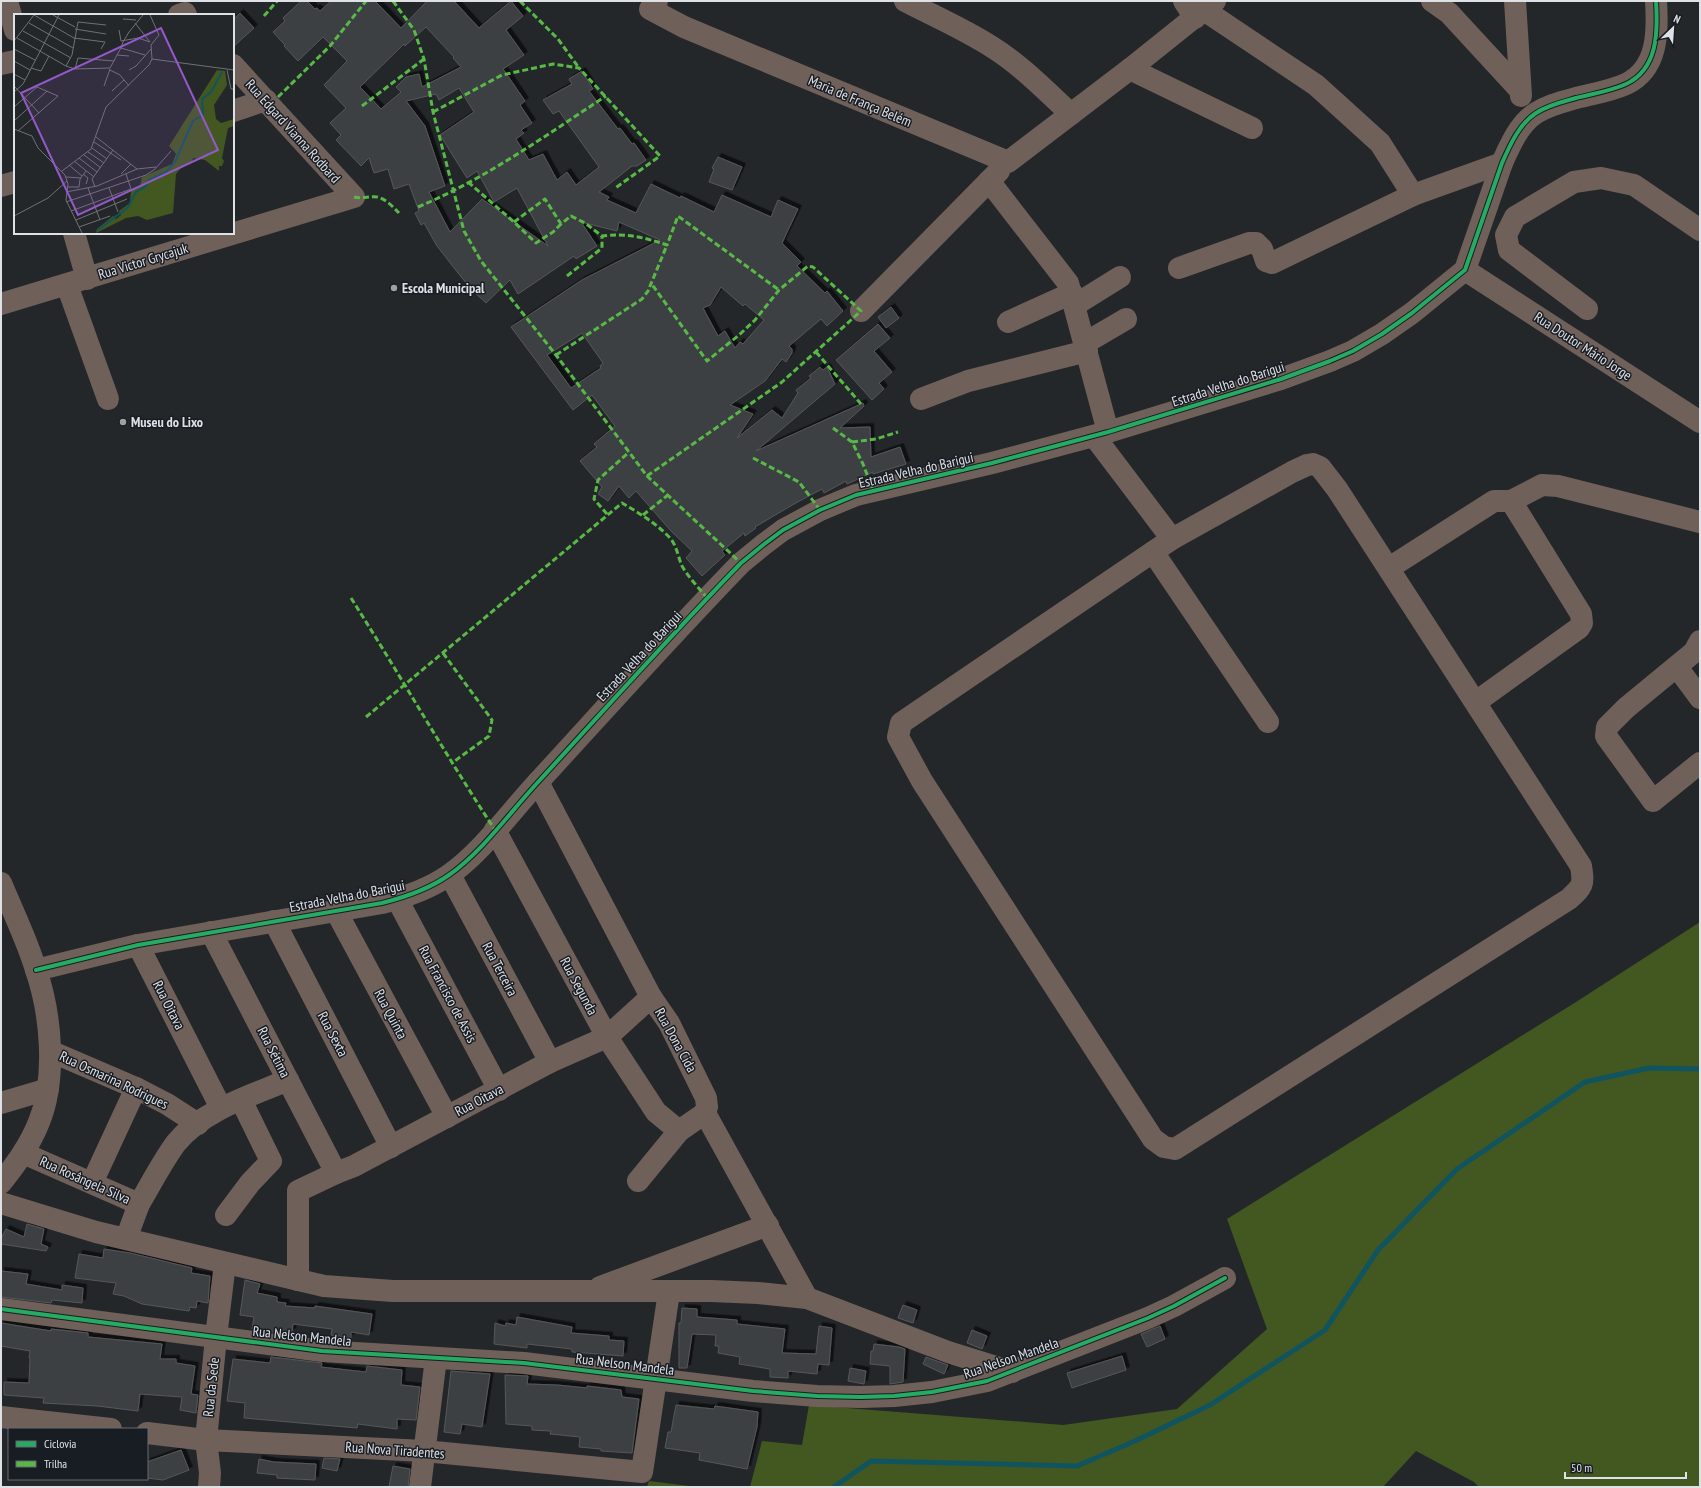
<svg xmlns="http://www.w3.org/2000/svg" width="1701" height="1488" viewBox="0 0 1701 1488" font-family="'PT Sans Narrow',sans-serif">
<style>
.forest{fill:#435720}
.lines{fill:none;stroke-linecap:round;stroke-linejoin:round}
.stream{stroke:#105460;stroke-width:5}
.building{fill:#3e3f42;stroke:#56575a;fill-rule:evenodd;filter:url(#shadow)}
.minor{stroke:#70605a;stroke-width:22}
.quiet{stroke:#58b947;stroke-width:3;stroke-dasharray:6 3;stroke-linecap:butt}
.cycleway-casing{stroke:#181d23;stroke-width:6}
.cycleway{stroke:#26ab63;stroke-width:4}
.poi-dot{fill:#9da0a4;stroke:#181d23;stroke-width:1.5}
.labels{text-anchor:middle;stroke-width:3;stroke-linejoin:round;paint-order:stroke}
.street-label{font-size:14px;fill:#dee1e6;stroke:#181d23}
.poi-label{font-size:14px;font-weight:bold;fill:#dee1e6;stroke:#181d23;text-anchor:start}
.inset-river{fill:none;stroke:#105460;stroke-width:2}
.inset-road{fill:none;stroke:#6e7175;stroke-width:1}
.view{fill:#9459c9;fill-opacity:0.15;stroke:#9459c9;stroke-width:2}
.inset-edge{fill:none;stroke:#dee1e6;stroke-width:2}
</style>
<defs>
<filter id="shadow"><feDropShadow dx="3.5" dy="-3.5" stdDeviation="0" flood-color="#0009"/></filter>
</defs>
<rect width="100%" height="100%" fill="#24272a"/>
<g class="forest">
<polygon points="1700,922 1700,1487 1479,1487 1474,1482 1416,1451 1383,1487 750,1487 762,1441 802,1445 809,1405 1063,1425 1177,1409 1267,1329 1227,1219 1576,1002"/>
<polygon points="649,1481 697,1487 647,1487"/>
</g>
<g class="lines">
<polyline class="stream" points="834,1487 871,1461 1077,1466 1135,1441 1210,1405 1325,1330 1378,1250 1457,1169 1585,1082 1649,1068 1700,1069"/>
</g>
<g class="building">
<path d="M301,1H307L315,9L317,8L320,11L331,1H375L401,28L427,1H454L479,28L511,1L523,16L506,30L524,55L503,69L525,101L520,105L532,123L521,130L524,133L516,139L529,160L543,154L557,180L567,172L576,185L599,167L559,111L553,114L543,100L572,84L569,79L582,71L593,89L589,91L618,129L620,128L632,144L634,143L646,160L637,166H632L599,192L609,197L607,200L636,213L651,184L680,198L681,196L714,212L722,195L771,217L778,200L798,209L782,243L801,262L797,266L825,293L827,291L843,311L827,326L821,319L789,346L792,349V353L786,362L782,359L765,381L730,405L753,414L737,438L772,410L782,418L798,393L796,390L811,378L809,376L820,367L823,370L827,367L835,384L756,451L863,403L864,406L840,428L870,427L871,457L900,447L906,464L873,474V472L847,484L846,481L824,493L822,489L794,504L755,527L756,528L745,536L744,533L722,551L725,555L702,576L686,558L692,551L671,531L636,491L629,498L619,486L608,501L598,494L602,487L580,461L597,447L594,444L615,426L592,395L573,410L511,327L582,280L660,240L619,222L617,231L581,222L597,246L576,259L574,256L518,294L510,280L486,303L472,290L458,273L437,246L424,223L421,225L415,213L419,211L409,184L394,189L388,169L374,173L369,158L361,166L336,140L341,135L330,123L346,108L324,85L347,61L323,37L298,61L284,46L285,45L273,32L285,21L283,18ZM426,27L454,57L453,58L461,67L422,87L419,74L406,77L396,87L401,92L381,109L360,87L404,44L405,46ZM459,88L474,112L440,135L467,178L477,171L494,202L517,188L548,246L482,199L450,232L429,192L445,186L425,126L406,101L436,94L439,100ZM721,287L743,306L745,304L764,320L743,344L740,342L735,348L725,331L718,336L703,308L710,305ZM582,333L603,363L600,366L601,368L571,388L547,355Z"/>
<polygon points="240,13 254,28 233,47 233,20"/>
<polygon points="718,157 742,167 732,190 709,182 714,169 712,168"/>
<polygon points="891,307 899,318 886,328 878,317"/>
<polygon points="878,324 890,338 874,351 892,372 879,383 884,389 872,400 836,360"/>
<polygon points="27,1224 44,1229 41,1244 48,1247 46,1251 1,1244 1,1239 6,1229 24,1237"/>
<polygon points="104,1249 130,1253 192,1268 191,1273 210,1276 208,1303 197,1301 196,1308 190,1307 189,1311 142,1304 124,1296 113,1294 116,1283 75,1278 79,1254 103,1258"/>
<polygon points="1,1271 28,1274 26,1284 62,1290 62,1285 83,1288 82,1303 52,1300 51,1303 1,1297"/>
<polygon points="245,1280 260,1284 257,1293 277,1297 277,1302 286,1303 285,1306 315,1308 315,1306 372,1314 369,1335 351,1332 351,1338 331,1335 332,1329 293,1324 292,1332 281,1331 281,1333 252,1329 254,1317 240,1315"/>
<polygon points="903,1305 917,1310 913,1323 898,1318"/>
<polygon points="682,1308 697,1309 697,1317 737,1320 737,1324 785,1329 782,1353 816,1354 819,1326 832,1328 829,1365 818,1364 817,1374 788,1371 788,1378 770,1377 770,1369 739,1364 740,1357 718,1353 719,1346 715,1346 716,1335 692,1334 687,1368 679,1368 679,1323 681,1323"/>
<polygon points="517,1317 572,1327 571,1333 609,1336 609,1340 624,1341 623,1356 572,1352 572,1349 527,1344 527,1348 494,1344 495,1323 505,1326 506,1323 516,1325"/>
<polygon points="1,1323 51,1331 51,1329 88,1333 88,1337 162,1344 160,1359 176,1359 176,1363 195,1366 191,1394 198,1395 196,1413 180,1410 182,1397 140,1394 138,1411 97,1406 43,1403 44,1398 4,1395 4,1382 29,1383 30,1358 29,1358 30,1351 1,1346"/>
<polygon points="1160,1326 1165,1339 1147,1347 1141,1334"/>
<polygon points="972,1330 987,1336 982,1349 967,1343"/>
<polygon points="874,1344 899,1347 905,1349 903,1382 890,1384 890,1366 870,1364 871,1351 873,1351"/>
<polygon points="1122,1356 1126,1370 1072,1388 1067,1373"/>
<polygon points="271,1357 322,1363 321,1367 366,1372 367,1366 402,1370 401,1385 420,1387 416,1420 397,1419 397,1429 358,1424 357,1428 244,1418 245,1403 227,1401 233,1359 270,1363"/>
<polygon points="926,1357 948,1365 944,1374 923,1364"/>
<polygon points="850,1368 866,1371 864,1384 848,1381"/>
<polygon points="451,1371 490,1374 482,1427 462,1424 460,1434 444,1432"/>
<polygon points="505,1375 528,1376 527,1384 557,1385 587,1388 587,1386 621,1390 622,1397 639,1399 632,1453 601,1451 601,1449 579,1447 580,1437 550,1434 551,1431 532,1430 532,1426 506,1424"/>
<polygon points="676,1405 714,1409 715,1406 758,1412 757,1427 747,1469 699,1460 700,1453 665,1448 668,1432 671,1432"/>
<polygon points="181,1450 189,1470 163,1480 147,1478 147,1462"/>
<polygon points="324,1458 340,1459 337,1471 322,1468"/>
<polygon points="259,1459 274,1462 316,1464 315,1480 277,1478 277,1475 257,1473"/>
<polygon points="393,1466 410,1469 408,1487 389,1487"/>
</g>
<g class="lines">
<g class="minor">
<polyline points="7,1 15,30"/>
<polyline points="657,1 650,9 684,27 1008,162 1130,69 1215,1"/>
<path d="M905,1C934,16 964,29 992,47C1021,65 1046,91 1071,114"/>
<polyline points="1184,1 1195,18"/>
<polyline points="1432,1 1449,13 1520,90"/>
<polyline points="1515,1 1521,96"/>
<polyline points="1204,10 1316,85 1380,143 1413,195"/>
<polyline points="179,15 185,13 186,15"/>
<polyline points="1,64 15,61"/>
<polyline points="1130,69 1252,128"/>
<polyline points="233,111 266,100"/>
<polyline points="989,181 1068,283 1108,432"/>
<polyline points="1,186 15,182"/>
<polyline points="74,233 87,279"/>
<polyline points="1179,268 1249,243 1256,243 1262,249 1266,261 1272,263 1413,195 1502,163"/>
<polyline points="1465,270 1700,422"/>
<polyline points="67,285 108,399"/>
<polyline points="1,304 354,197 233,65"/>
<polyline points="1075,305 1120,277"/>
<polyline points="1587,309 1509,250 1506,235 1515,217 1574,182 1601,178 1634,185 1700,230"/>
<polyline points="861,311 999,171"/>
<polyline points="1008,322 1072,293"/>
<polyline points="1085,343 1126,319"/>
<polyline points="921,399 968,381 1087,351"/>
<polyline points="1094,436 1172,539"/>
<path d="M1313,464L1320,467L1337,489L1581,866C1584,885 1583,886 1569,899L1175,1149L1164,1147L1153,1139L922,781L898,737L901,723L1172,539L1292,472L1307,465Z"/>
<polyline points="1153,552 1268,722"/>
<polyline points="1389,568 1494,501 1511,501 1542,485 1558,486 1700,522"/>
<polyline points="1700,641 1694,652 1626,708 1607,727 1606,736 1653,801 1700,763"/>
<polyline points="1677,667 1700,698"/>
<polyline points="1476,702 1579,628 1582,623 1581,614 1511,501"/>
<polyline points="538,782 651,997 669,1023 706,1098 707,1107 705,1113 807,1298"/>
<polyline points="495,830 607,1037 656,1112 679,1131"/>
<polyline points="450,875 550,1062"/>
<path d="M1,883C13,912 27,940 36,970C51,1014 57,1078 39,1122C30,1145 16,1164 1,1183"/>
<polyline points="397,899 499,1090"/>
<polyline points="336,911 447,1117"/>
<polyline points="274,921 391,1147"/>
<polyline points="211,932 336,1173"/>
<polyline points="138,945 221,1108"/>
<path d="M36,970L138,945L382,903C406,897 429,889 449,875C482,852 511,811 539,781C606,708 672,634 741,563L763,545L783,530L820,510L856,495L992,463L1108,432L1281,379L1330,361L1353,351L1382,334L1412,313L1465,270L1502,163C1510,145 1519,124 1536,113C1548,105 1562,102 1576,98C1592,94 1611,91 1626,84C1658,69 1658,32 1656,1"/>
<polyline points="50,1051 136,1088 167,1104 198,1124"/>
<polyline points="1,1103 48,1089"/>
<path d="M23,1153L139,1204C151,1184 162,1162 176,1143C203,1110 250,1096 288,1080"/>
<polyline points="638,1181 679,1131 705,1113"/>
<polyline points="92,1183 136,1088"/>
<polyline points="1,1203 96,1232 324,1286 393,1291 711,1291 758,1293 807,1298 948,1352 1012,1372"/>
<polyline points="226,1215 250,1183 271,1161 241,1100"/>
<polyline points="126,1239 139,1204"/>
<polyline points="298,1280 298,1191 336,1173 354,1166 550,1062 607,1037 651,997"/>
<polyline points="600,1287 768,1225"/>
<polyline points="1,1309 322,1351 524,1363 753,1391 817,1396 861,1397 894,1396 932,1392 987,1381 1148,1318 1174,1306 1225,1278"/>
<polyline points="1,1417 111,1429"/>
<polyline points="147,1433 206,1440 424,1451 642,1472 669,1292"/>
<polyline points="209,1487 210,1473 206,1440 216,1337 225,1263"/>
<polyline points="420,1487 436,1358"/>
</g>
<g class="quiet">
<polyline points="393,1 414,30 424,59 433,112 464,231 481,261 556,355 647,476 741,563"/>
<polyline points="520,1 558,39 579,68"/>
<polyline points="264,16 277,1"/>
<polyline points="278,97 330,46 366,1"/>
<polyline points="362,106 424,59"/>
<polyline points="433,112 502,75 553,64 579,68 660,156 614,189"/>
<polyline points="468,182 514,222 536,243 553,232 561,224"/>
<path d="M354,197C362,199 369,196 377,197C386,199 393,207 399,213"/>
<path d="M418,207C485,179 545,136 606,96"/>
<path d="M514,222L545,199L561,224L571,216L585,223L602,236C627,233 643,237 667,245L678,216L779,290"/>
<polyline points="567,276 602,248 602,236"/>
<polyline points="816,352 861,404"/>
<polyline points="556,355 642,299 648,291 667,245"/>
<polyline points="833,428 852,442 863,464 873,490"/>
<polyline points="852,442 876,439 898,432"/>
<polyline points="753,458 799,482 820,510"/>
<polyline points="647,476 782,382 861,311 813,267 808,266 779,290 755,320 739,335 707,361 651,283"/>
<polyline points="607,514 594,499 598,480 629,452"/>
<polyline points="643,515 668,495"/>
<path d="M351,598C400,675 445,754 495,830"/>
<polyline points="443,653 492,720 489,736 452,763"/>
<path d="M366,717L622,503C639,513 656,523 670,538C677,546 678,557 682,566C689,578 699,588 707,598"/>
</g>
<g class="cycleway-casing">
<g id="cycleway">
<path d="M36,970L138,945L382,903C406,897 429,889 449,875C482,852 511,811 539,781C606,708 672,634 741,563L763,545L783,530L820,510L856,495L992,463L1108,432L1281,379L1330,361L1353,351L1382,334L1412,313L1465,270L1502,163C1510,145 1519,124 1536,113C1548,105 1562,102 1576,98C1592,94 1611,91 1626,84C1658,69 1658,32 1656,1"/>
<polyline points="1,1309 322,1351 524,1363 753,1391 817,1396 861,1397 894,1396 932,1392 987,1381 1148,1318 1174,1306 1225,1278"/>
</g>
</g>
<use href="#cycleway" class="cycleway"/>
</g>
<g class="poi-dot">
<circle cx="394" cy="288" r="4"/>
<circle cx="123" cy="422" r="4"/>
</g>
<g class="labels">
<g class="street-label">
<text transform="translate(860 101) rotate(23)" y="5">Maria de França Belém</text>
<text transform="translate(293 131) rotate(48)" y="5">Rua Edgard Vianna Rodbard</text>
<text transform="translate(143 261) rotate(-17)" y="5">Rua Victor Grycajuk</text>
<text transform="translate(1583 346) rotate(33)" y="5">Rua Doutor Mário Jorge</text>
<text transform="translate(1228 384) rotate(-18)" y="5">Estrada Velha do Barigui</text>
<text transform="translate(916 470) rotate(-13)" y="5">Estrada Velha do Barigui</text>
<text transform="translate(639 656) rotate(-47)" y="5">Estrada Velha do Barigui</text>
<text transform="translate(347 896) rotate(-11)" y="5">Estrada Velha do Barigui</text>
<text transform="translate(500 969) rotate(62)" y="5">Rua Terceira</text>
<text transform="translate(579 986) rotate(62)" y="5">Rua Segunda</text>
<text transform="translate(448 994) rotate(62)" y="5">Rua Francisco de Assis</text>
<text transform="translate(169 1005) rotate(63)" y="5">Rua Oitava</text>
<text transform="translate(391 1014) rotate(62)" y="5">Rua Quinta</text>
<text transform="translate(333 1034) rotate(62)" y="5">Rua Sexta</text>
<text transform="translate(676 1040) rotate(61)" y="5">Rua Dona Cida</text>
<text transform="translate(274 1052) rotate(63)" y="5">Rua Sétima</text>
<text transform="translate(114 1080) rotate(25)" y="5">Rua Osmarina Rodrigues</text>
<text transform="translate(479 1100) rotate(-28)" y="5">Rua Oitava</text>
<text transform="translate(85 1180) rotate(24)" y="5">Rua Rosângela Silva</text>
<text transform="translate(302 1336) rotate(6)" y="5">Rua Nelson Mandela</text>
<text transform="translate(1011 1358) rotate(-19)" y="5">Rua Nelson Mandela</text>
<text transform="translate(625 1364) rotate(7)" y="5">Rua Nelson Mandela</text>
<text transform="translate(211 1387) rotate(-84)" y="5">Rua da Sede</text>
<text transform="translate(395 1450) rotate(4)" y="5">Rua Nova Tiradentes</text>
</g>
<g class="poi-label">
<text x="402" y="293">Escola Municipal</text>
<text x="131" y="427">Museu do Lixo</text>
</g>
</g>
<g transform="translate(14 14)">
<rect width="220" height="220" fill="#24272a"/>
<path d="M203,56L211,57L213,71L200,91L202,105L207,109L220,105V112L214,114L208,144L210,147L208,152H205V157L191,146L179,144L178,148L167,154L162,160L159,199L133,206L124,202L112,204L82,219L83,215L99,202L102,205L107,201L105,197L116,189L117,176L126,173L128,163L158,150L162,140L155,132Z" fill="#435720"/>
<path class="inset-river" d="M84,216L114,193L122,178L131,173L135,166L152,158L161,148L179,107L189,101L188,85L197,78L208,58"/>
<path class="inset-road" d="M20,1L60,24L91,28L87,35M39,1L61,13M109,5L122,6M15,9L59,34M121,9L136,28M61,15L92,20M105,16L107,27L124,24L136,28M9,17L57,44M3,24L52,52L61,55M0,27L20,1M107,34L131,41M0,35L21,46M103,41L115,42M138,45L220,56M0,47L16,56M100,47L64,44L61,55L96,54L100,47L103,41L107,34L109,28L115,18L129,1M52,52L58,41L64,8L92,11M17,54L27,57L35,42M96,56L106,61L115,72M115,56L122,52L137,35M213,56L217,75H220M0,60L11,66M0,72L25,99M90,72L96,55M98,77L110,66M0,78L9,70L45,1M0,93L23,73L44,82L4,117M0,107L33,77M0,115L18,122L24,134L51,161L54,170L52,186L68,219M82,123L123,155M80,128L107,146M78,134L93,145M74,138L90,149M70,141L87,154M65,144L83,158M60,147L80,163M55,151L68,162M48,157L77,135L92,93L135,51L138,45L137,31L145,21L136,1M69,160L74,164L72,170M107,160L117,150M52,163L67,164M53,173H65L66,165L72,157M81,173L78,165L99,136M74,174L86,206M95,174L104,198M52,178L83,172L123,155L142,153M52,188L132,161L141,155L157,137M57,197L117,175L112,160M0,202L34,184L53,167M62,206L113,185M65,213L96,202"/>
<path class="view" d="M147,14L204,136L64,201L7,79Z"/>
<rect width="220" height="220" class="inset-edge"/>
</g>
<rect width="1701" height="1488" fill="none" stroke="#dee1e6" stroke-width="4"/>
<rect x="8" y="1428" width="140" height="52" fill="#181d23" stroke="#676b71"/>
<rect x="16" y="1441" width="20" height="6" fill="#26ab63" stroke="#676b71"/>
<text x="44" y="1448" font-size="12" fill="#dee1e6">Ciclovia</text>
<rect x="16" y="1461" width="20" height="6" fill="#58b947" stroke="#676b71"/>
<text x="44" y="1468" font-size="12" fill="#dee1e6">Trilha</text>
<g transform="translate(1673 28) rotate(25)" stroke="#181d23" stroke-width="3" paint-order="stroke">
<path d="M0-3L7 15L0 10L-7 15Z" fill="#dee1e6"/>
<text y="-6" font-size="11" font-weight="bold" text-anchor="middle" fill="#dee1e6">N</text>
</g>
<path d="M1565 1472v6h121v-6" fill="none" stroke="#dee1e6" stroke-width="2"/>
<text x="1571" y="1472" font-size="12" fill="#dee1e6" stroke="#181d23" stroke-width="3" paint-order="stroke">50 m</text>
</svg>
